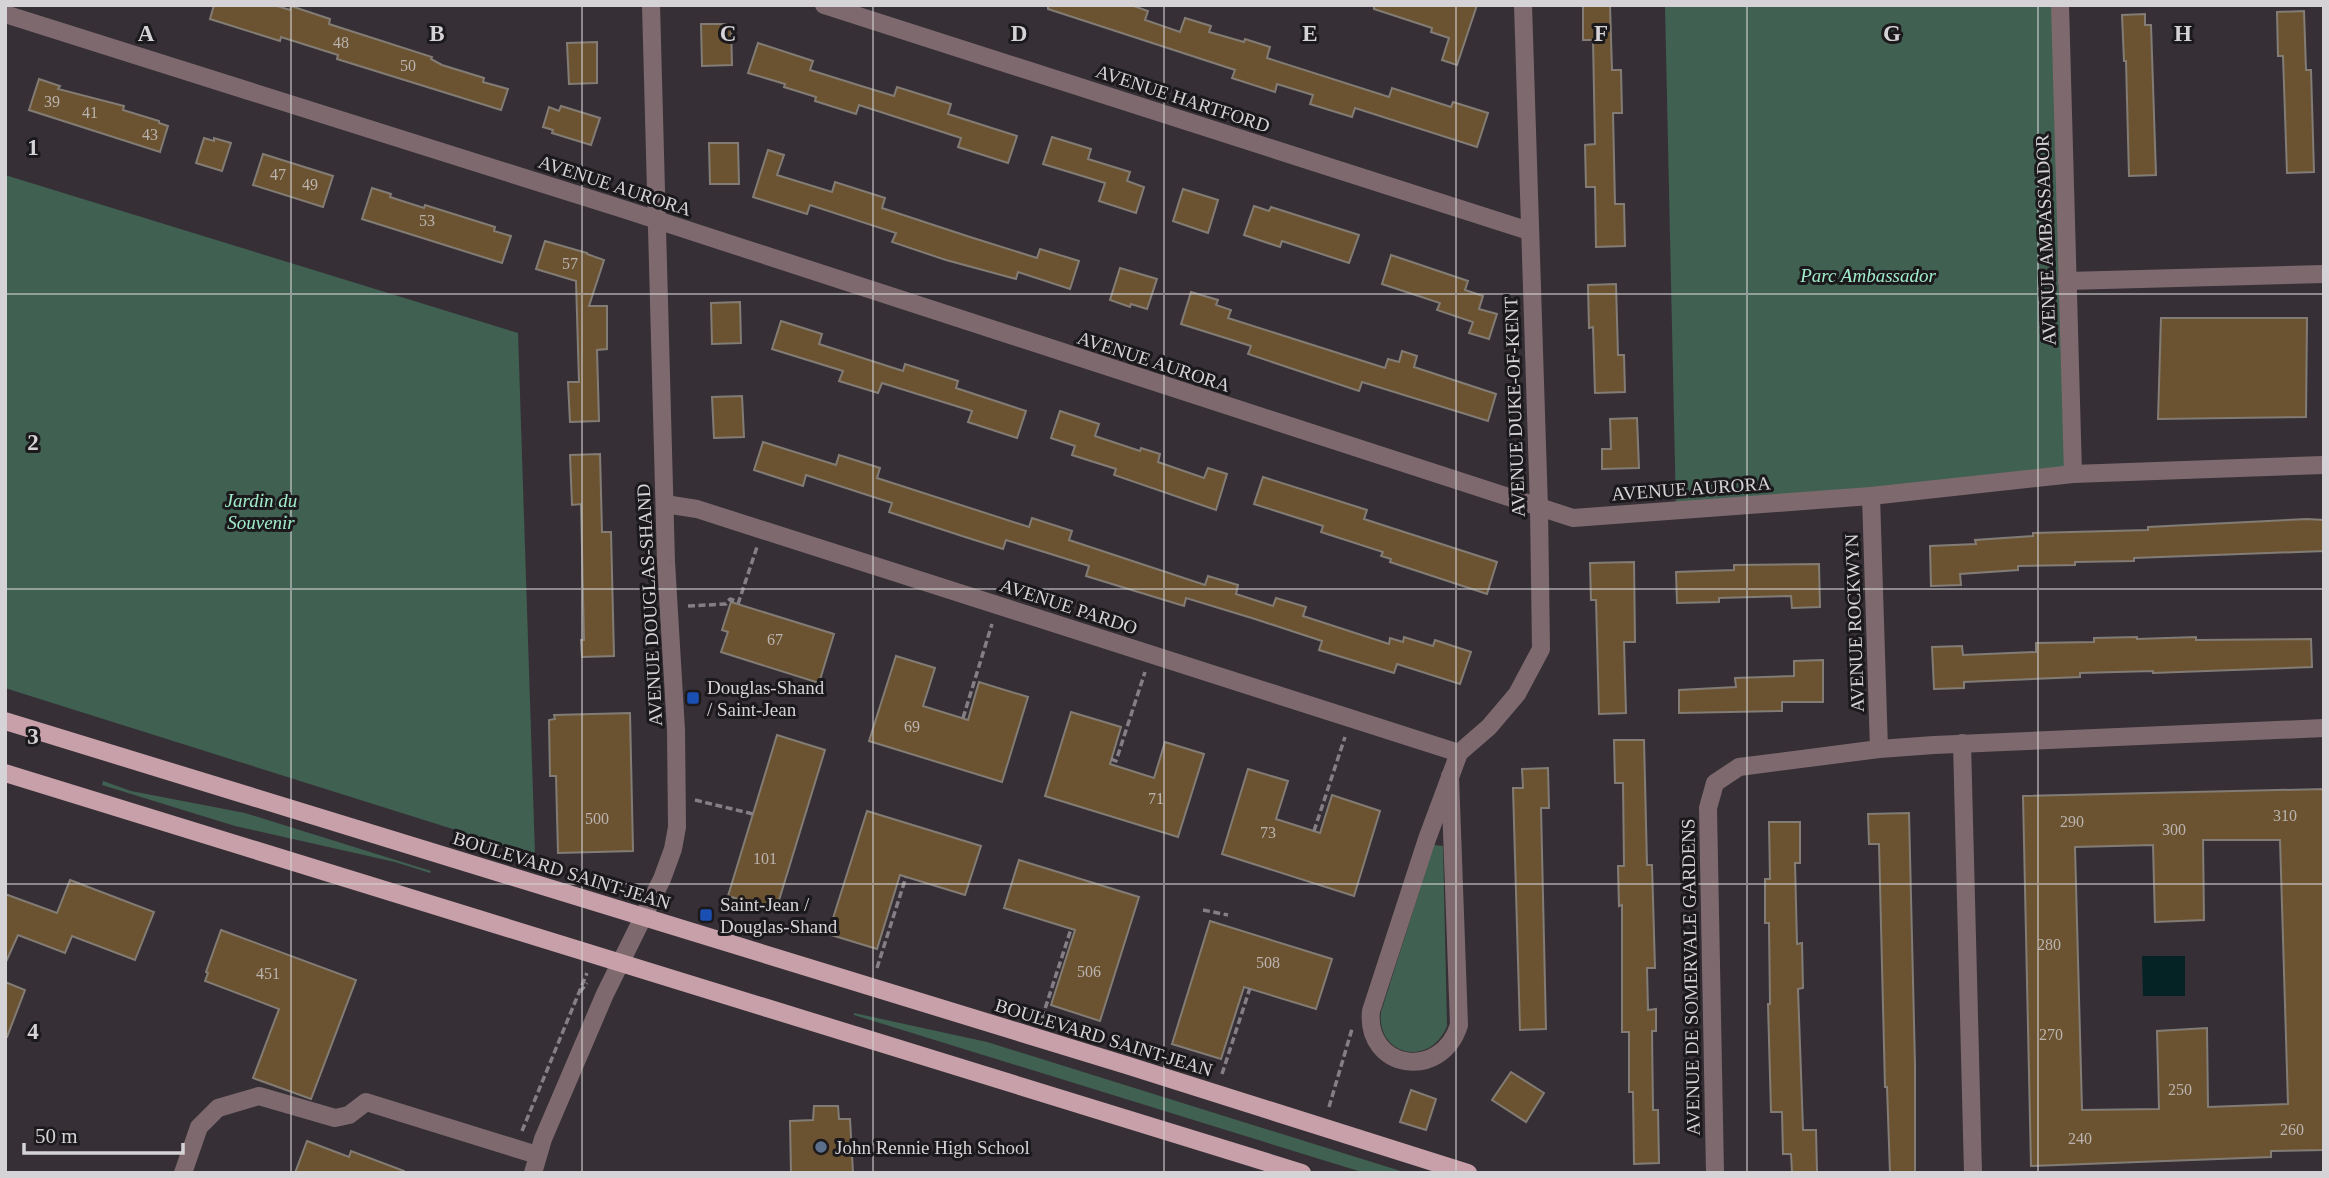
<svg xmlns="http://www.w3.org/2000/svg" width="2329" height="1178" viewBox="0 0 2329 1178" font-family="Georgia,serif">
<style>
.green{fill:#406052}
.water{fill:#052224}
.building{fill:#6b5332;stroke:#827c75;stroke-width:2;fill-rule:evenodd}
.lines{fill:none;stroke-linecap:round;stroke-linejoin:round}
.path{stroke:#847f84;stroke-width:3.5;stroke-dasharray:7 3.5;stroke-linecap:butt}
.minor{stroke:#7e6a6e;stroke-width:18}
.major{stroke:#c8a0a9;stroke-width:18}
.grid{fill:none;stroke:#d6d3d6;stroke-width:2;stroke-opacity:0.55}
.transit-dot{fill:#1a4fb4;stroke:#1b191c;stroke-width:2.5}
.service-dot{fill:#5c6f8a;stroke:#1b191c;stroke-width:2.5}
.labels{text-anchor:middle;stroke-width:6;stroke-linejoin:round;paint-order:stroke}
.number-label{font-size:16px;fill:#bbb3ad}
.street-label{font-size:19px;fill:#d6d3d6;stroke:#1b191c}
.park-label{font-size:19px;font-style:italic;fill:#a1eccb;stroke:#1b191c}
.poi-label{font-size:19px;fill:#d6d3d6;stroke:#1b191c;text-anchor:start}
.grid-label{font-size:23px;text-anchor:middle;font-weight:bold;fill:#d6d3d6;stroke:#1b191c;stroke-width:6;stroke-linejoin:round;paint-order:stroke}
</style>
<rect width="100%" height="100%" fill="#363036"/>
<g class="green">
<polygon points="1665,5 2055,5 2073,474 1676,511"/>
<polygon points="5,175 518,333 535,855 5,688"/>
<polygon points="103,781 131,791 245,813 431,871 430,873 395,862 235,826 102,785"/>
<path d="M1434,845L1443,846L1447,1026C1430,1068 1376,1056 1381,1012Z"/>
<polygon points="854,1013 987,1042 1407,1173 1365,1173 854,1015"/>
</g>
<polygon class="water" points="2142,956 2185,956 2185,996 2143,996"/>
<g class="building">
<polygon points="214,5 274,5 290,10 291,6 330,19 329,24 432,57 431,59 442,65 484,78 483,82 508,89 501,110 337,59 338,55 281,37 280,41 210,19"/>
<polygon points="1048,5 1131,5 1148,11 1145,20 1180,32 1185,18 1211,26 1209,32 1244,42 1245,39 1270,47 1267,58 1389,97 1392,88 1451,107 1453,102 1488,113 1477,147 1355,108 1352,117 1310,104 1313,95 1277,84 1275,92 1232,78 1235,70 1048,9"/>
<polygon points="1374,5 1477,5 1457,65 1442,60 1449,38 1431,32 1432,28 1374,9"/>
<polygon points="1583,5 1610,5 1612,70 1621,70 1622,113 1613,113 1615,204 1624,204 1625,246 1596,247 1595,187 1586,187 1585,145 1595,144 1593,40 1583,40"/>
<polygon points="2304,11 2306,70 2311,70 2314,172 2287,173 2283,56 2278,56 2277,12"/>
<polygon points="2145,14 2145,25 2151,25 2156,175 2129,176 2126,61 2124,61 2122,15"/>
<polygon points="701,24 731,24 732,65 702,66"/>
<polygon points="597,42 597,83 569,84 567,43"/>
<polygon points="758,43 813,61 810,70 858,85 894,96 897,87 951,104 948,114 1017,136 1008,163 958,147 961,138 859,105 856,114 815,101 816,97 784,87 785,84 748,73"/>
<polygon points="39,79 60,86 58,89 124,106 123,110 159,121 159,123 168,126 160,152 29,110"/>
<polygon points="561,106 600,118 591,145 552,133 553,130 543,127 549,107 559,111"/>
<polygon points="1052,137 1091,149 1088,159 1130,172 1127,181 1144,187 1136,213 1099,201 1105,183 1043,164"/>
<polygon points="204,138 214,141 214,138 231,143 222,171 196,163"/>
<polygon points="709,143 738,143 739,184 710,184"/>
<polygon points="768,150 784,155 777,175 832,192 835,182 885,198 882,208 970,237 1037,258 1040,249 1079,261 1070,289 1018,272 1016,279 946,260 892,242 896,233 810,205 807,214 753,197"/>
<polygon points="263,154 333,176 323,207 253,185"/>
<polygon points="372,188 391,194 390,197 424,208 425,205 495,227 494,231 511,236 502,263 362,219"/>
<polygon points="1183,189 1218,200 1208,233 1173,221"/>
<polygon points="1254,206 1269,211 1271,207 1359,235 1349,263 1282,241 1280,247 1244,235"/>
<polygon points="545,241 587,253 587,254 604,260 589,306 607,306 607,349 597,350 599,421 570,422 568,382 579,382 576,281 536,269"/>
<polygon points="1391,255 1468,281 1465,290 1483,296 1479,309 1497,314 1489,339 1469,333 1473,322 1437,310 1440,303 1382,284"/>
<polygon points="1120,268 1157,279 1147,309 1131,304 1130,307 1110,300"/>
<polygon points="1616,284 1618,355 1624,355 1625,392 1595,393 1593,327 1589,328 1588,285"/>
<polygon points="1191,292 1218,300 1216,305 1231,310 1228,318 1385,368 1388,359 1399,362 1402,351 1417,356 1414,367 1496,394 1488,421 1362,382 1359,391 1248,354 1251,346 1181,324"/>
<polygon points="740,302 741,343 712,344 711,303"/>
<polygon points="2161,318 2307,318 2306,417 2158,419"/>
<polygon points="781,321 822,334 819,344 903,371 905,364 958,381 956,388 1026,411 1017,438 968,422 972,411 882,383 878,393 839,381 843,371 772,349"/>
<polygon points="742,396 744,437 714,438 712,397"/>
<polygon points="1060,411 1099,424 1095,436 1140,451 1141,448 1160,454 1158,462 1204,478 1208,468 1227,474 1216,510 1114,475 1116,469 1072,455 1075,446 1051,438"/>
<polygon points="1637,418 1639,468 1602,469 1602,449 1611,449 1610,419"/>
<polygon points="763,442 836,465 839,455 880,468 877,478 1029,527 1032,518 1072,531 1069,540 1205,585 1208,576 1238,585 1236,594 1273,606 1276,598 1306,607 1303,616 1389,644 1390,638 1403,642 1404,637 1433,646 1435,640 1471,652 1460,684 1397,664 1394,673 1319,650 1322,641 1255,619 1186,598 1184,606 1086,576 1089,566 1006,540 1003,549 962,536 889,512 892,503 806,475 803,486 754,470"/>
<polygon points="600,454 602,532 611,532 614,656 582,657 581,640 584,640 581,504 572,505 570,455"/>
<polygon points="1263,477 1367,510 1364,519 1497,562 1487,594 1390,562 1391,559 1381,556 1383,552 1321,532 1323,526 1254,504"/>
<polygon points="2307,519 2324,520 2324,551 2134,558 2134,561 2075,562 2075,565 2018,566 2018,570 1960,574 1961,585 1931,586 1930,546 1976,544 1975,540 2033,536 2033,533 2148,530 2148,527"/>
<polygon points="1634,562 1635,642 1624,642 1626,713 1599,714 1596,600 1591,600 1590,563"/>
<polygon points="1819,564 1820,607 1792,608 1791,596 1719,598 1719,602 1677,603 1676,572 1734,570 1734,565"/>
<polygon points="731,602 834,634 819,683 721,652 728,632 722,630"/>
<polygon points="2137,637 2137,639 2196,637 2196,640 2311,639 2312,667 2153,673 2153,671 2080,673 2080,677 1964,682 1964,688 1934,689 1932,647 1962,646 1963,655 2036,652 2036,643 2094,642 2094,638"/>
<polygon points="896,656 935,668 923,706 968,720 979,682 1028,697 1002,782 869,741"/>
<polygon points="1823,660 1823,702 1782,702 1782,711 1679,713 1679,690 1736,687 1735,678 1794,676 1794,661"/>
<polygon points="1071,712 1121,727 1110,764 1154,778 1165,742 1204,754 1178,837 1045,796"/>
<polygon points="630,713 633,851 558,853 556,776 550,776 549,720 555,719 554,715"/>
<polygon points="777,735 825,750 776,910 728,896"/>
<polygon points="1614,740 1644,740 1647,865 1652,865 1655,968 1647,968 1648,1010 1656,1009 1656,1031 1652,1031 1653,1110 1658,1110 1659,1163 1634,1164 1633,1092 1629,1092 1629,1032 1622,1032 1622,905 1619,906 1618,866 1624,866 1623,783 1615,783"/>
<polygon points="1548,768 1549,808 1541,808 1546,1029 1520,1030 1513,788 1523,788 1522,769"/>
<polygon points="1248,769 1288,781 1276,819 1320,833 1332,795 1380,811 1354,896 1222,854"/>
<path d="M2324,789V1150L2271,1151V1157L2031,1166L2023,796ZM2203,840H2280L2288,1104L2208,1107L2207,1028L2157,1031L2159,1109L2082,1110L2075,847L2153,845L2155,922L2204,920Z"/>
<polygon points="867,811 981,846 965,895 900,875 877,949 828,934"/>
<polygon points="1909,813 1915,1065 1915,1173 1890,1173 1887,1087 1885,1087 1879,844 1869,844 1868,814"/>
<polygon points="1769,822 1800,822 1800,863 1795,863 1797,944 1802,943 1803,988 1798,989 1803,1130 1816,1130 1817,1172 1792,1173 1791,1154 1783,1154 1782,1112 1771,1112 1768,1004 1770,1004 1769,923 1765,923 1765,879 1770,879"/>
<polygon points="1019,860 1139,897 1100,1021 1051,1005 1075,930 1004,908"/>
<polygon points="70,880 154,912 135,960 72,936 65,953 18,935 5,964 5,894 57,913"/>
<polygon points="1210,921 1332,959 1316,1009 1244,987 1221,1059 1172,1044"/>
<polygon points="221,930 356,980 311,1099 253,1078 279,1009 205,981 208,973 206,972"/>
<polygon points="5,982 25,990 7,1037 5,1037"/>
<polygon points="1511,1072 1544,1093 1526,1122 1492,1100"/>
<polygon points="1411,1090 1436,1099 1426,1130 1400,1122"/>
<polygon points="814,1106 838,1106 839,1119 850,1119 853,1173 791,1173 790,1121 813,1120"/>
<polygon points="307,1141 349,1157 351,1151 404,1171 404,1173 295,1173"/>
</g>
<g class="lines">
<g class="path">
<polyline points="738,604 757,547"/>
<polyline points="688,606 726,604 730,599 739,602"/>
<polyline points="963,718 992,624"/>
<polyline points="1111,759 1116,761 1145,672"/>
<polyline points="695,800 753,814"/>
<polyline points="1314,831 1345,737"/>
<polyline points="1203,910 1228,915"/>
<polyline points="877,968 906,877"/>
<polyline points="580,992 587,983"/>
<polyline points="1042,1018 1071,929"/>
<polyline points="1222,1074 1250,988"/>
<polyline points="1329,1107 1352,1029"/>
<polyline points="522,1131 587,973"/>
</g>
<g class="minor">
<polyline points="824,5 1529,231"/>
<polyline points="2060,5 2073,474"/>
<polyline points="5,14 623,209 1573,518 1871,496 2073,474 2324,465"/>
<polyline points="2067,281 2324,274"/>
<polyline points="1871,496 1879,749"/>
<polyline points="665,504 697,509 1459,753"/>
<polyline points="1962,743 1973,1173"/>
<path d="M1450,776L1459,1025C1441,1082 1365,1069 1371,1011L1427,839L1459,753L1489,727L1517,694L1541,649L1539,508L1523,5"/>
<polyline points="183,1173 199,1127 218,1108 259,1096 335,1118 349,1115 366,1102 537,1155"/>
<polyline points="533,1173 543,1139 605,994 662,879 673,849 677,827 676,730 666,562 651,5"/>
<polyline points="1715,1173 1708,808 1715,783 1739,767 1879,749 1934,745 2324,728"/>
</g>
<g class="major">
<polyline points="5,721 1126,1065 1468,1173"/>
<polyline points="5,773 1302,1173"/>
</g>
</g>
<path class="grid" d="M291,5V1173M582,5V1173M873,5V1173M1164,5V1173M1456,5V1173M1747,5V1173M2038,5V1173M5,294H2324M5,589H2324M5,884H2324"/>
<g class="transit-dot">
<rect x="686" y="691" width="14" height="14" rx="3.5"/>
<rect x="699" y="908" width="14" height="14" rx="3.5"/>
</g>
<circle class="service-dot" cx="821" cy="1147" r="7"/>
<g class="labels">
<g class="number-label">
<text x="341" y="48">48</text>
<text x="408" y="71">50</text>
<text x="52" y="107">39</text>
<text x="90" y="118">41</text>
<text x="150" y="140">43</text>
<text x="278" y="180">47</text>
<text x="310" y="190">49</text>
<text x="427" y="226">53</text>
<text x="570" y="269">57</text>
<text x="775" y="645">67</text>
<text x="912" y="732">69</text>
<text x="1156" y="804">71</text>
<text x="2285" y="821">310</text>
<text x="597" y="824">500</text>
<text x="2072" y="827">290</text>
<text x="2174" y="835">300</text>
<text x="1268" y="838">73</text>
<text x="765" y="864">101</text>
<text x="2049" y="950">280</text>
<text x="1268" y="968">508</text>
<text x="1089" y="977">506</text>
<text x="268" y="979">451</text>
<text x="2051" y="1040">270</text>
<text x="2180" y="1095">250</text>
<text x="2292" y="1135">260</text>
<text x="2080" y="1144">240</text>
</g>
<g class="street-label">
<text transform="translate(1183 98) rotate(18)" y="7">AVENUE HARTFORD</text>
<text transform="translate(615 185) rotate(18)" y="7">AVENUE AURORA</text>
<text transform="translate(2045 240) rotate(-92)" y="7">AVENUE AMBASSADOR</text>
<text transform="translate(1154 361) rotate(18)" y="7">AVENUE AURORA</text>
<text transform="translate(1514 407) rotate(-92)" y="7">AVENUE DUKE-OF-KENT</text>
<text transform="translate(1691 488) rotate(-4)" y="7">AVENUE AURORA</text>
<text transform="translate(649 605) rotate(-93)" y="7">AVENUE DOUGLAS-SHAND</text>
<text transform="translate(1069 606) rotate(18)" y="7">AVENUE PARDO</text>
<text transform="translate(1854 623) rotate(-92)" y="7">AVENUE ROCKWYN</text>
<text transform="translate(562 870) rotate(17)" y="7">BOULEVARD SAINT-JEAN</text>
<text transform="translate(1690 977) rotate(-91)" y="7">AVENUE DE SOMERVALE GARDENS</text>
<text transform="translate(1104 1037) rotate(17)" y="7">BOULEVARD SAINT-JEAN</text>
</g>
<g class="park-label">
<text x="1868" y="282">Parc Ambassador</text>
<text x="261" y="507">Jardin du<tspan x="261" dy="22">Souvenir</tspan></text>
</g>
<g class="poi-label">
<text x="707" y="694">Douglas-Shand<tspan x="707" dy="22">/ Saint-Jean</tspan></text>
<text x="720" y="911">Saint-Jean /<tspan x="720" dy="22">Douglas-Shand</tspan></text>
<text x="835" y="1154">John Rennie High School</text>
</g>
</g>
<g class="grid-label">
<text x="146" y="41">A</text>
<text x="437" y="41">B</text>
<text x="728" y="41">C</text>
<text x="1019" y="41">D</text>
<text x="1310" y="41">E</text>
<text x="1601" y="41">F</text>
<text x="1892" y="41">G</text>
<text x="2183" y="41">H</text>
<text x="33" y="155">1</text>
<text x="33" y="450">2</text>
<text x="33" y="744">3</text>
<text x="33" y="1039">4</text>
</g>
<rect width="2329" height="1178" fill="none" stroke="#d6d3d6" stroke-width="14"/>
<path d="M24 1143v10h159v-10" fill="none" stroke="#d6d3d6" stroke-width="3.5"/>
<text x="35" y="1143" font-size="21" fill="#d6d3d6" stroke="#1b191c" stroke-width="5" paint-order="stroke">50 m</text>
</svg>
